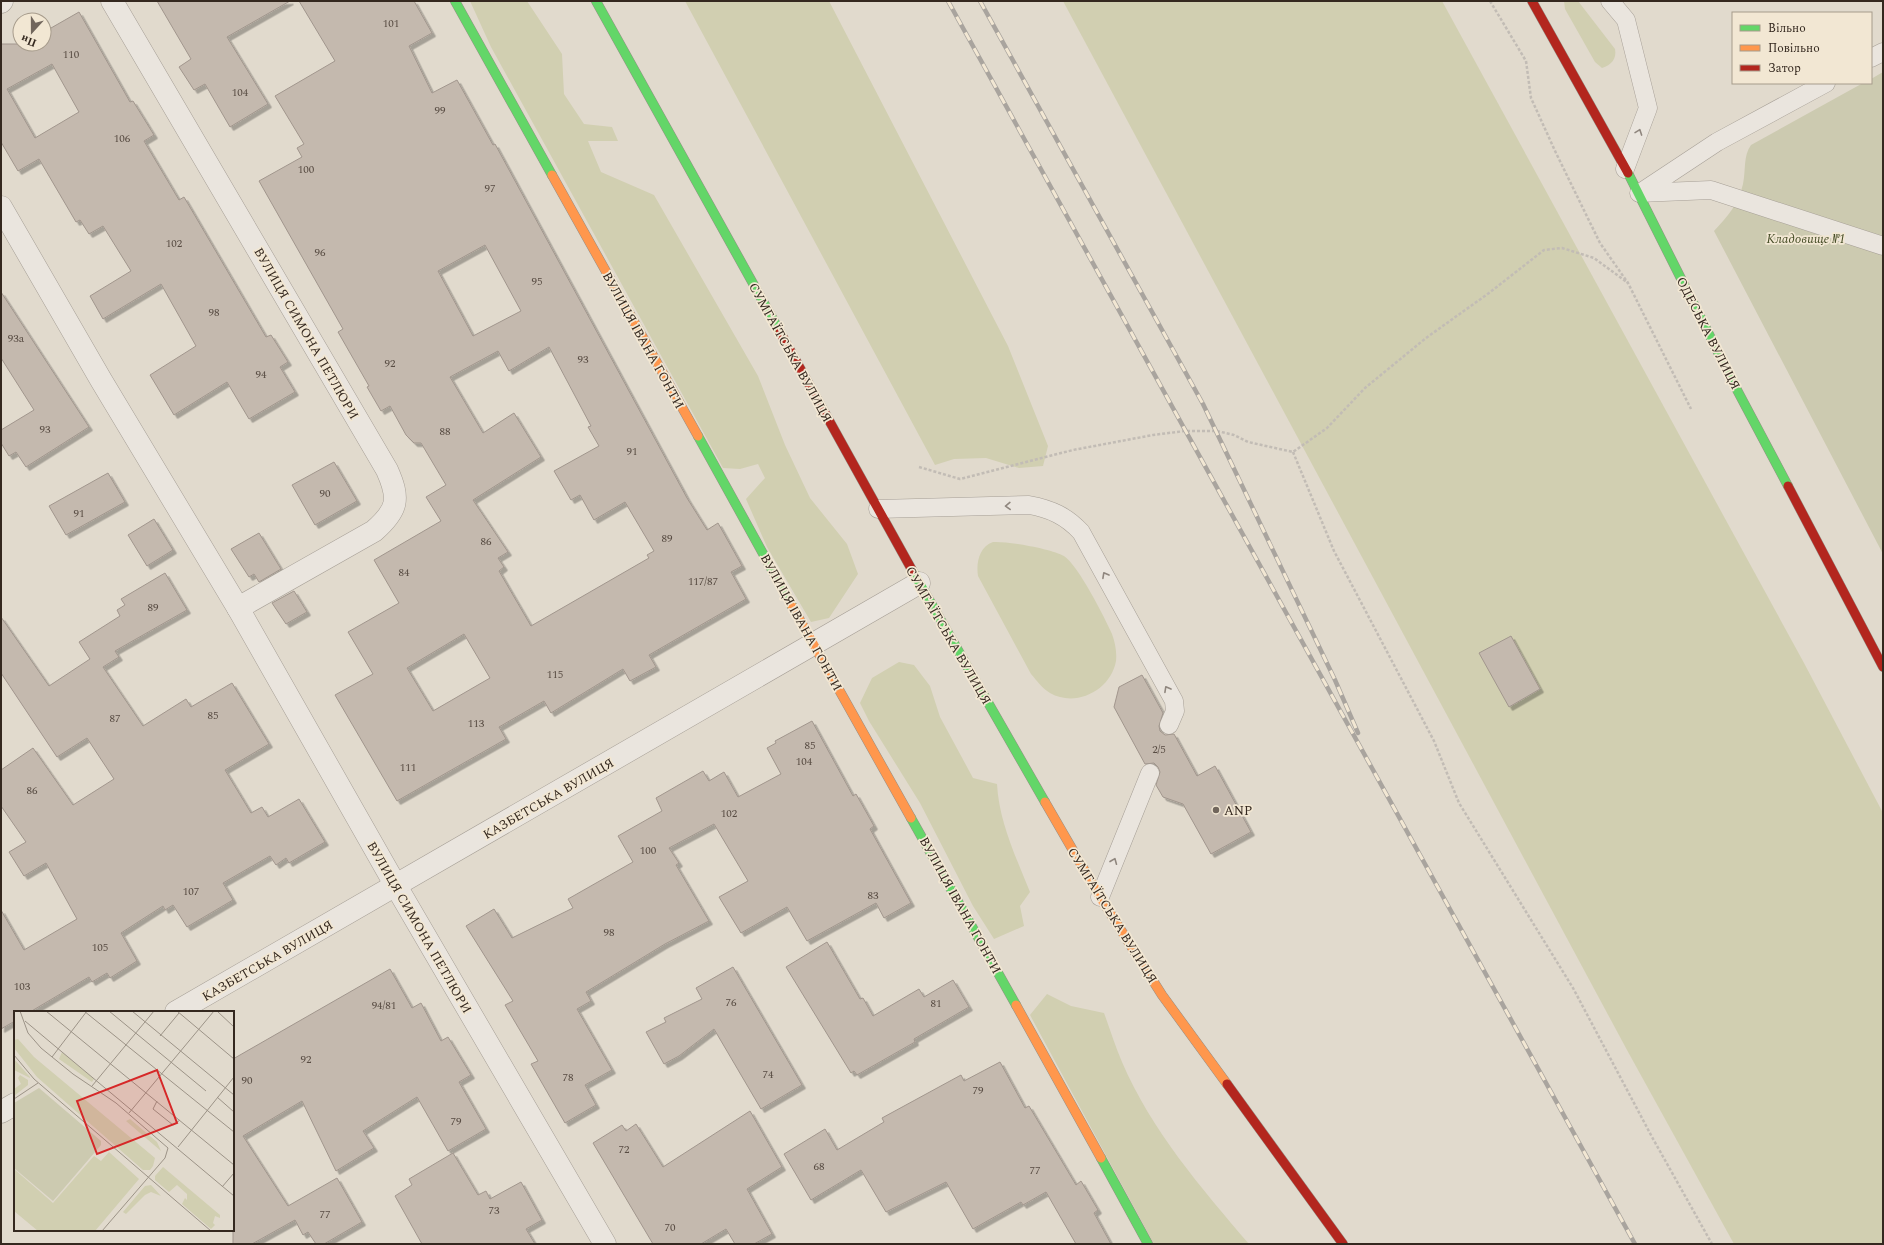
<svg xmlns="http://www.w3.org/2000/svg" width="1884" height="1245" viewBox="0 0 1884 1245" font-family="Spectral,serif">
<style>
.green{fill:#d1cfb1}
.cemetery{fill:#cccab0}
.building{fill:#c4b9ae;stroke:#a1968d;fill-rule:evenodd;filter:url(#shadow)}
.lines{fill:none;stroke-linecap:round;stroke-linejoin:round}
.lane-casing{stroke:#a69f96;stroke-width:19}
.street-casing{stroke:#a69f96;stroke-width:23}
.fast-casing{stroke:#968f86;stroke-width:10}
.slow-casing{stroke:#968f86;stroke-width:10}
.jam-casing{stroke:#968f86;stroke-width:10}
.path{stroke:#c2bcb5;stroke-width:2.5;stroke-dasharray:3 2;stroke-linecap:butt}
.lane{stroke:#eae5de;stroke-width:18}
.street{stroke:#eae5de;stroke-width:22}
.fast{stroke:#63d668;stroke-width:9}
.slow{stroke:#ff974d;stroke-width:9}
.jam{stroke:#b3261e;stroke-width:9}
.rail-casing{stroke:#a9a49e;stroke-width:4.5}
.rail{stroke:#f2e7d3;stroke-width:3;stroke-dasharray:9;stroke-linecap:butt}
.oneway{stroke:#8f867e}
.poi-dot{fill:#71665c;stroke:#f2e7d3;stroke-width:1.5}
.labels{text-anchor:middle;stroke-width:3.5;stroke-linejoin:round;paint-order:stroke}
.number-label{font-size:11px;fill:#584c43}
.park-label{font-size:13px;font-style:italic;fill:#474e28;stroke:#f2e7d3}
.street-label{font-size:13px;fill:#34281f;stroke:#f2e7d3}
.poi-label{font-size:13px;fill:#34281f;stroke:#f2e7d3;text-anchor:start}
.inset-road{fill:none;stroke:#9c9387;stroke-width:1}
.view{fill:#d62828;fill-opacity:0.15;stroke:#d62828;stroke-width:2}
.inset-edge{fill:none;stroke:#34281f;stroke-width:2}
</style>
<defs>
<filter id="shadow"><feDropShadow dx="3.5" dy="3.5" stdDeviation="0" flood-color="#0004"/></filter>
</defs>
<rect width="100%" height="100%" fill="#e1dacd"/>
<g class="green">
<polygon points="470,1 527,1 562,54 564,94 584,124 612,127 618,141 588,141 601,172 654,195 758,376 785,445 810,498 847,544 858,574 829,618 811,622 767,547 746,499 765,478 758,464 740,469 723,468 491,47"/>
<polygon points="685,1 829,1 1008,346 1048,446 1043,466 1019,468 986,458 954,459 935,465"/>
<polygon points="1063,1 1442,1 1804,663 1883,813 1883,1244 1734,1244 1627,1050"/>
<path d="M1578,1L1615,49C1617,59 1611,65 1602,68L1595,62L1565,9L1564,1Z"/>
<path d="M993,542C1008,541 1052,549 1064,556C1078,565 1105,618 1112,634C1115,642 1117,652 1116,661C1111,690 1076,708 1050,693C1042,688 1037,681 1031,674L978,576C976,563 979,547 993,542Z"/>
<path d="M899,662L914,665L930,686L940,717L973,778L997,784C999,822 1016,857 1030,892L1020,906L1024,926L994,939L973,906L920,803L869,721L860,703L872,678Z"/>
<path d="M1047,994L1071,1006L1104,1013C1110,1029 1115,1046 1122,1062C1151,1130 1202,1189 1249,1244H1154L1030,1015Z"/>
</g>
<path class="cemetery" d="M1883,72V554L1714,231C1728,216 1738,205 1743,184C1746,170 1743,156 1751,145L1863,83H1871V79Z"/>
<g class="building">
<polygon points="157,1 290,1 227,37 268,104 230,127 205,84 194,90 179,67 191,59"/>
<path d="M299,1H414L432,33L409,46L432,93L457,80L493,145L495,144L687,498L707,530L718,523L742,566L731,572L746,599L649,655L656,667L630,681L623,669L551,713L544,701L499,727L506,739L397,801L335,695L373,674L348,632L399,603L374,560L441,521L426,497L446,485L421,443H414L406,435L390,406L381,411L367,387L369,386L338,332L343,329L259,181L302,157L297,148L304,144L275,96L335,61ZM485,245L521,311L473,336L438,271ZM549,347L591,426L588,427L599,446L554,471L571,500L580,495L594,520L625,502L654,551L647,555L649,558L531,626L499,571L504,567L498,558L508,552L473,500L541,457L514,413L483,433L450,377L498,351L509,371ZM464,634L490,678L433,711L407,668Z"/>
<path d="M79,12L130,102L133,101L154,135L144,141L179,200L184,197L266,337L271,335L288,362L280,367L295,392L249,419L227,382L174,415L150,375L196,346L161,284L103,319L90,296L131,271L103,226L89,234L80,220L76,222L39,159L18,171L1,142V44H44V32ZM52,64L79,112L35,138L7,89Z"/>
<polygon points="1,292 89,427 26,467 16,452 9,456 1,443 1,430 34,410 1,358"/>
<polygon points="334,462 357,501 315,525 292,485"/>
<polygon points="108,473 125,502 66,535 49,506"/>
<polygon points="154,519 173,550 147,566 128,535"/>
<polygon points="259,533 281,569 259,582 254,574 249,577 231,549"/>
<polygon points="165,573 187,610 115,651 119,657 103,667 143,726 186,699 191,707 232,683 269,744 225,770 251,813 262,807 268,817 299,799 325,842 289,863 286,858 276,865 270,856 223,883 233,900 187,927 173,905 165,910 163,906 121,933 137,961 110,978 107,973 92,982 89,977 30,1012 15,1012 15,1021 1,1029 1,910 24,950 77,919 46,863 24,876 9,852 26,842 1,806 1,770 33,748 73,805 114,779 87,738 57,757 1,673 1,617 49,686 90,659 79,642 120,616 117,610 125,605 121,599"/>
<polygon points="294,591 307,612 286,624 272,603"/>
<polygon points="1511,636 1540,689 1509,707 1479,653"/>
<polygon points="1142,675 1163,713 1159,726 1160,731 1165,735 1174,734 1197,776 1215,766 1251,832 1211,854 1183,804 1163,797 1156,785 1160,772 1158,767 1154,763 1145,764 1114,707 1119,687"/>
<polygon points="812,721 853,796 856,794 874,826 870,829 911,903 884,918 876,903 807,941 787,907 741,933 719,897 748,881 714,824 669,848 679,863 676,865 709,921 665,944 586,992 591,1001 577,1009 612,1070 585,1085 596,1105 565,1123 531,1064 538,1061 505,1005 513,1001 466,926 494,909 512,938 573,908 568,899 633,862 618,836 662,811 656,798 703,771 709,781 724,772 738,797 781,774 767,748 776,743 775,741"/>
<polygon points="827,942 860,999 863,998 873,1016 919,989 924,997 953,980 969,1007 914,1039 915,1042 857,1075 854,1071 851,1073 786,967"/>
<polygon points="733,967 802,1085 761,1109 714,1029 679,1056 664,1064 646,1032 666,1022 664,1018 702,999 696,988"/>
<polygon points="390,969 412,1008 421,1003 441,1041 448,1037 471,1075 459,1082 486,1129 448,1151 417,1097 363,1131 374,1148 336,1171 302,1101 243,1136 288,1206 337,1178 362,1222 324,1244 316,1244 308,1232 303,1235 295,1220 252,1244 233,1244 233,1059"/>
<polygon points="1000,1062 1025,1108 1029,1106 1076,1185 1081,1181 1098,1210 1094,1213 1111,1244 1076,1244 1046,1192 1023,1205 1021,1202 973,1229 946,1182 886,1212 861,1170 811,1200 784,1154 825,1129 837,1150 884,1122 882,1118 961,1075 964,1081"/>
<polygon points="750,1111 782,1167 747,1189 772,1234 754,1244 735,1244 726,1229 701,1244 653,1244 593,1143 622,1125 626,1131 636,1124 663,1167"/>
<polygon points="453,1153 478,1195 486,1191 490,1199 521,1182 542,1220 526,1229 535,1244 422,1244 395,1196 412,1185 409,1179"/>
</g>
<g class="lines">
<g class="lane-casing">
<g id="lane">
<polyline points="1610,1 1626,20 1648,108 1625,169"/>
<polyline points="1871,58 1883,52"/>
<polyline points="1639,193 1711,190 1883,246"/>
<polyline points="1640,193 1717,142 1826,83"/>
<path d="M878,509L1029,505C1051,509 1066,516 1081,532L1174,701L1175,711L1169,725"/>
<polyline points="1100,897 1150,773"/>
</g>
</g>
<g class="street-casing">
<g id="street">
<path d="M112,1L387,470C400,499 398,510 374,531L238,608"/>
<polyline points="1,2 2,1"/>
<polyline points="1,207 101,380 238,608 396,886 605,1244"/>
<polyline points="176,1012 919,583"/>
<polyline points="1,1112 15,1104"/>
</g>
</g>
<g class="fast-casing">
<g id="fast">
<polyline points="455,1 552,175"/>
<polyline points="596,1 780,332"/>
<polyline points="1628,173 1736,388 1788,486"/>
<polyline points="698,436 792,606"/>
<polyline points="912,570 1045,802"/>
<polyline points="911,818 1016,1005"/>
<polyline points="1101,1158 1148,1244"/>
</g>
</g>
<g class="slow-casing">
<g id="slow">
<polyline points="552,175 698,436"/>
<polyline points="792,606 911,818"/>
<polyline points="1045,802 1100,897 1162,995 1227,1084"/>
<polyline points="1016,1005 1101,1158"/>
</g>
</g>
<g class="jam-casing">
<g id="jam">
<polyline points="1532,1 1628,173"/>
<polyline points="780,332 912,570"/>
<polyline points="1788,486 1883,667"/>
<polyline points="1227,1084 1343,1244"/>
</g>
</g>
<g class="path">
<polyline points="1490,1 1526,61 1531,98 1556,153 1600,243 1628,283 1691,409"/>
<polyline points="1293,452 1334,551 1434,741 1459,803 1573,988 1652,1137 1712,1244"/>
<polyline points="919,467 960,479 1073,450 1153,435 1185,431 1217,431 1234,435 1248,442 1293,452 1327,428 1365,388 1426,338 1489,293 1544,250 1562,248 1594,258 1628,283"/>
</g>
<use href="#lane" class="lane"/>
<use href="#street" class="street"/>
<use href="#fast" class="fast"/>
<use href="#slow" class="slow"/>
<use href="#jam" class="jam"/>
<g class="rail-casing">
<g id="rail">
<polyline points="948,1 1635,1244"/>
<polyline points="980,1 1203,404 1335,680 1358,733"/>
</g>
</g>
<use href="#rail" class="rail"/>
</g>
<defs><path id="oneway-chevron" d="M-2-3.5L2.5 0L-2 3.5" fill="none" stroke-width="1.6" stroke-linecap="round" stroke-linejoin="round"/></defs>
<g class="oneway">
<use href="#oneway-chevron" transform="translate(1639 132) rotate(-70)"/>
<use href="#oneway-chevron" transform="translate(1008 506) rotate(178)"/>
<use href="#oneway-chevron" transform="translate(1105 575) rotate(-119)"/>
<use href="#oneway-chevron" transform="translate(1167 689) rotate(-119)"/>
<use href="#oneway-chevron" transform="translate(1114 861) rotate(-68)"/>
</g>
<circle class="poi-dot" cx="1216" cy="810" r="4"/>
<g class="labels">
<g class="number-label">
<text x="391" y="27">101</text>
<text x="71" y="58">110</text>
<text x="240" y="96">104</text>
<text x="440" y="114">99</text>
<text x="122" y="142">106</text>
<text x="306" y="173">100</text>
<text x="490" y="192">97</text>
<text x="174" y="247">102</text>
<text x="320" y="256">96</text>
<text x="537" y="285">95</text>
<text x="214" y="316">98</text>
<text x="16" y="342">93а</text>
<text x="583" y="363">93</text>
<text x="390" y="367">92</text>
<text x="261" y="378">94</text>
<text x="45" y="433">93</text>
<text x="445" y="435">88</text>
<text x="632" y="455">91</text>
<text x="325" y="497">90</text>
<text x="79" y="517">91</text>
<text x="667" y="542">89</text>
<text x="486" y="545">86</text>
<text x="404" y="576">84</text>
<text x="703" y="585">117/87</text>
<text x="153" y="611">89</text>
<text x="555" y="678">115</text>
<text x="213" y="719">85</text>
<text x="115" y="722">87</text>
<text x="476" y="727">113</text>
<text x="810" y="749">85</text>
<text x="1159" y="753">2/5</text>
<text x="804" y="765">104</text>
<text x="408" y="771">111</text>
<text x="32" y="794">86</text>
<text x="729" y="817">102</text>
<text x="648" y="854">100</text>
<text x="191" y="895">107</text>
<text x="873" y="899">83</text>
<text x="609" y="936">98</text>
<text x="100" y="951">105</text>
<text x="22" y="990">103</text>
<text x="731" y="1006">76</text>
<text x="936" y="1007">81</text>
<text x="384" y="1009">94/81</text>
<text x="306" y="1063">92</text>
<text x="768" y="1078">74</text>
<text x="568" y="1081">78</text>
<text x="247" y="1084">90</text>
<text x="978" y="1094">79</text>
<text x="456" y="1125">79</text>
<text x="624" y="1153">72</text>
<text x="819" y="1170">68</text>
<text x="1035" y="1174">77</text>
<text x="494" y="1214">73</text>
<text x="325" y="1218">77</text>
<text x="670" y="1231">70</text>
</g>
<g class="park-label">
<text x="1806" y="243">Кладовище №1</text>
</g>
<g class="street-label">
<text transform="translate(307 333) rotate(60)" y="5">ВУЛИЦЯ СИМОНА ПЕТЛЮРИ</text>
<text transform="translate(1709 333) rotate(63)" y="5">ОДЕСЬКА ВУЛИЦЯ</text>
<text transform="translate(644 340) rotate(61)" y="5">ВУЛИЦЯ ІВАНА ГОНТИ</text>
<text transform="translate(791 352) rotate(61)" y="5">СУМГАЇТСЬКА ВУЛИЦЯ</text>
<text transform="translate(802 622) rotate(61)" y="5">ВУЛИЦЯ ІВАНА ГОНТИ</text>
<text transform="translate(949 635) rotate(60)" y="5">СУМГАЇТСЬКА ВУЛИЦЯ</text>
<text transform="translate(548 798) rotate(-30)" y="5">КАЗБЕТСЬКА ВУЛИЦЯ</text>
<text transform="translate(961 905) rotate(61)" y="5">ВУЛИЦЯ ІВАНА ГОНТИ</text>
<text transform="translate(1113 915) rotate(58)" y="5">СУМГАЇТСЬКА ВУЛИЦЯ</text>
<text transform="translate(420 927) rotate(60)" y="5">ВУЛИЦЯ СИМОНА ПЕТЛЮРИ</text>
<text transform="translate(267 960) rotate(-30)" y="5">КАЗБЕТСЬКА ВУЛИЦЯ</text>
</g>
<g class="poi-label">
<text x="1224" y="815">ANP</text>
</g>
</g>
<g transform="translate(14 1011)">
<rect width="220" height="220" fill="#e1dacd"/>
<path d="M4,28L20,46L141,147L139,155L136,159H129L23,66L0,37V29ZM48,41L80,68L78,71L45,48ZM0,48L16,66V67L0,59ZM6,64L14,69V74L0,85V78L7,73L4,67ZM116,108L143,131L147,140L112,110ZM95,141L125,168L81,220H24L0,200V158L39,192L80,145L87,150ZM149,156L206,204V207L201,205L199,212L201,214L197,218L168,193L171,187L173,189V183L163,174L155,181L141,169V165ZM137,174L147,185L137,181L131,184L112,203L109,201L131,175Z" fill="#d1cfb1"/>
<path d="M25,77L87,130V134L39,190L0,157V92Z" fill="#cccab0"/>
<path class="inset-road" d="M6,0L14,22L27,37L59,63L102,92L154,137L151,147L88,220M32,0L220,154M70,0L220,121M95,0L192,80M118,0L220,84M163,0L220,48M203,0L220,16M11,10L220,185M146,25L165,2M0,44L20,68L197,220M38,46L73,0M78,75L140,0M203,86L220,101M0,88L24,72M143,90L139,98L159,114L166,109M115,102L200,0M164,136L220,66M208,176L220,162"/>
<path class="view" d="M143,59L163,112L83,143L63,90Z"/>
<rect width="220" height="220" class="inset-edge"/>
</g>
<rect width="1884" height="1245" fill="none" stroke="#34281f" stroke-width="4"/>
<rect x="1732" y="12" width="140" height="72" fill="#f2e7d3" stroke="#a69b8b"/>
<rect x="1740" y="25" width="20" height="6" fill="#63d668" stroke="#a69b8b"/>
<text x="1768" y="32" font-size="12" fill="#34281f">Вільно</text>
<rect x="1740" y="45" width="20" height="6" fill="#ff974d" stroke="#a69b8b"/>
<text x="1768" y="52" font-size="12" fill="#34281f">Повільно</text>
<rect x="1740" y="65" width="20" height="6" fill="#b3261e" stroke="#a69b8b"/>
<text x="1768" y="72" font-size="12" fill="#34281f">Затор</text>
<g transform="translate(32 32) rotate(201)"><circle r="19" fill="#f2e7d3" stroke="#a69b8b"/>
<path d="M0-3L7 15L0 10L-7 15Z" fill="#71665c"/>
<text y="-6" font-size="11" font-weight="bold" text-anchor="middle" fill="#34281f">Пн</text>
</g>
</svg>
